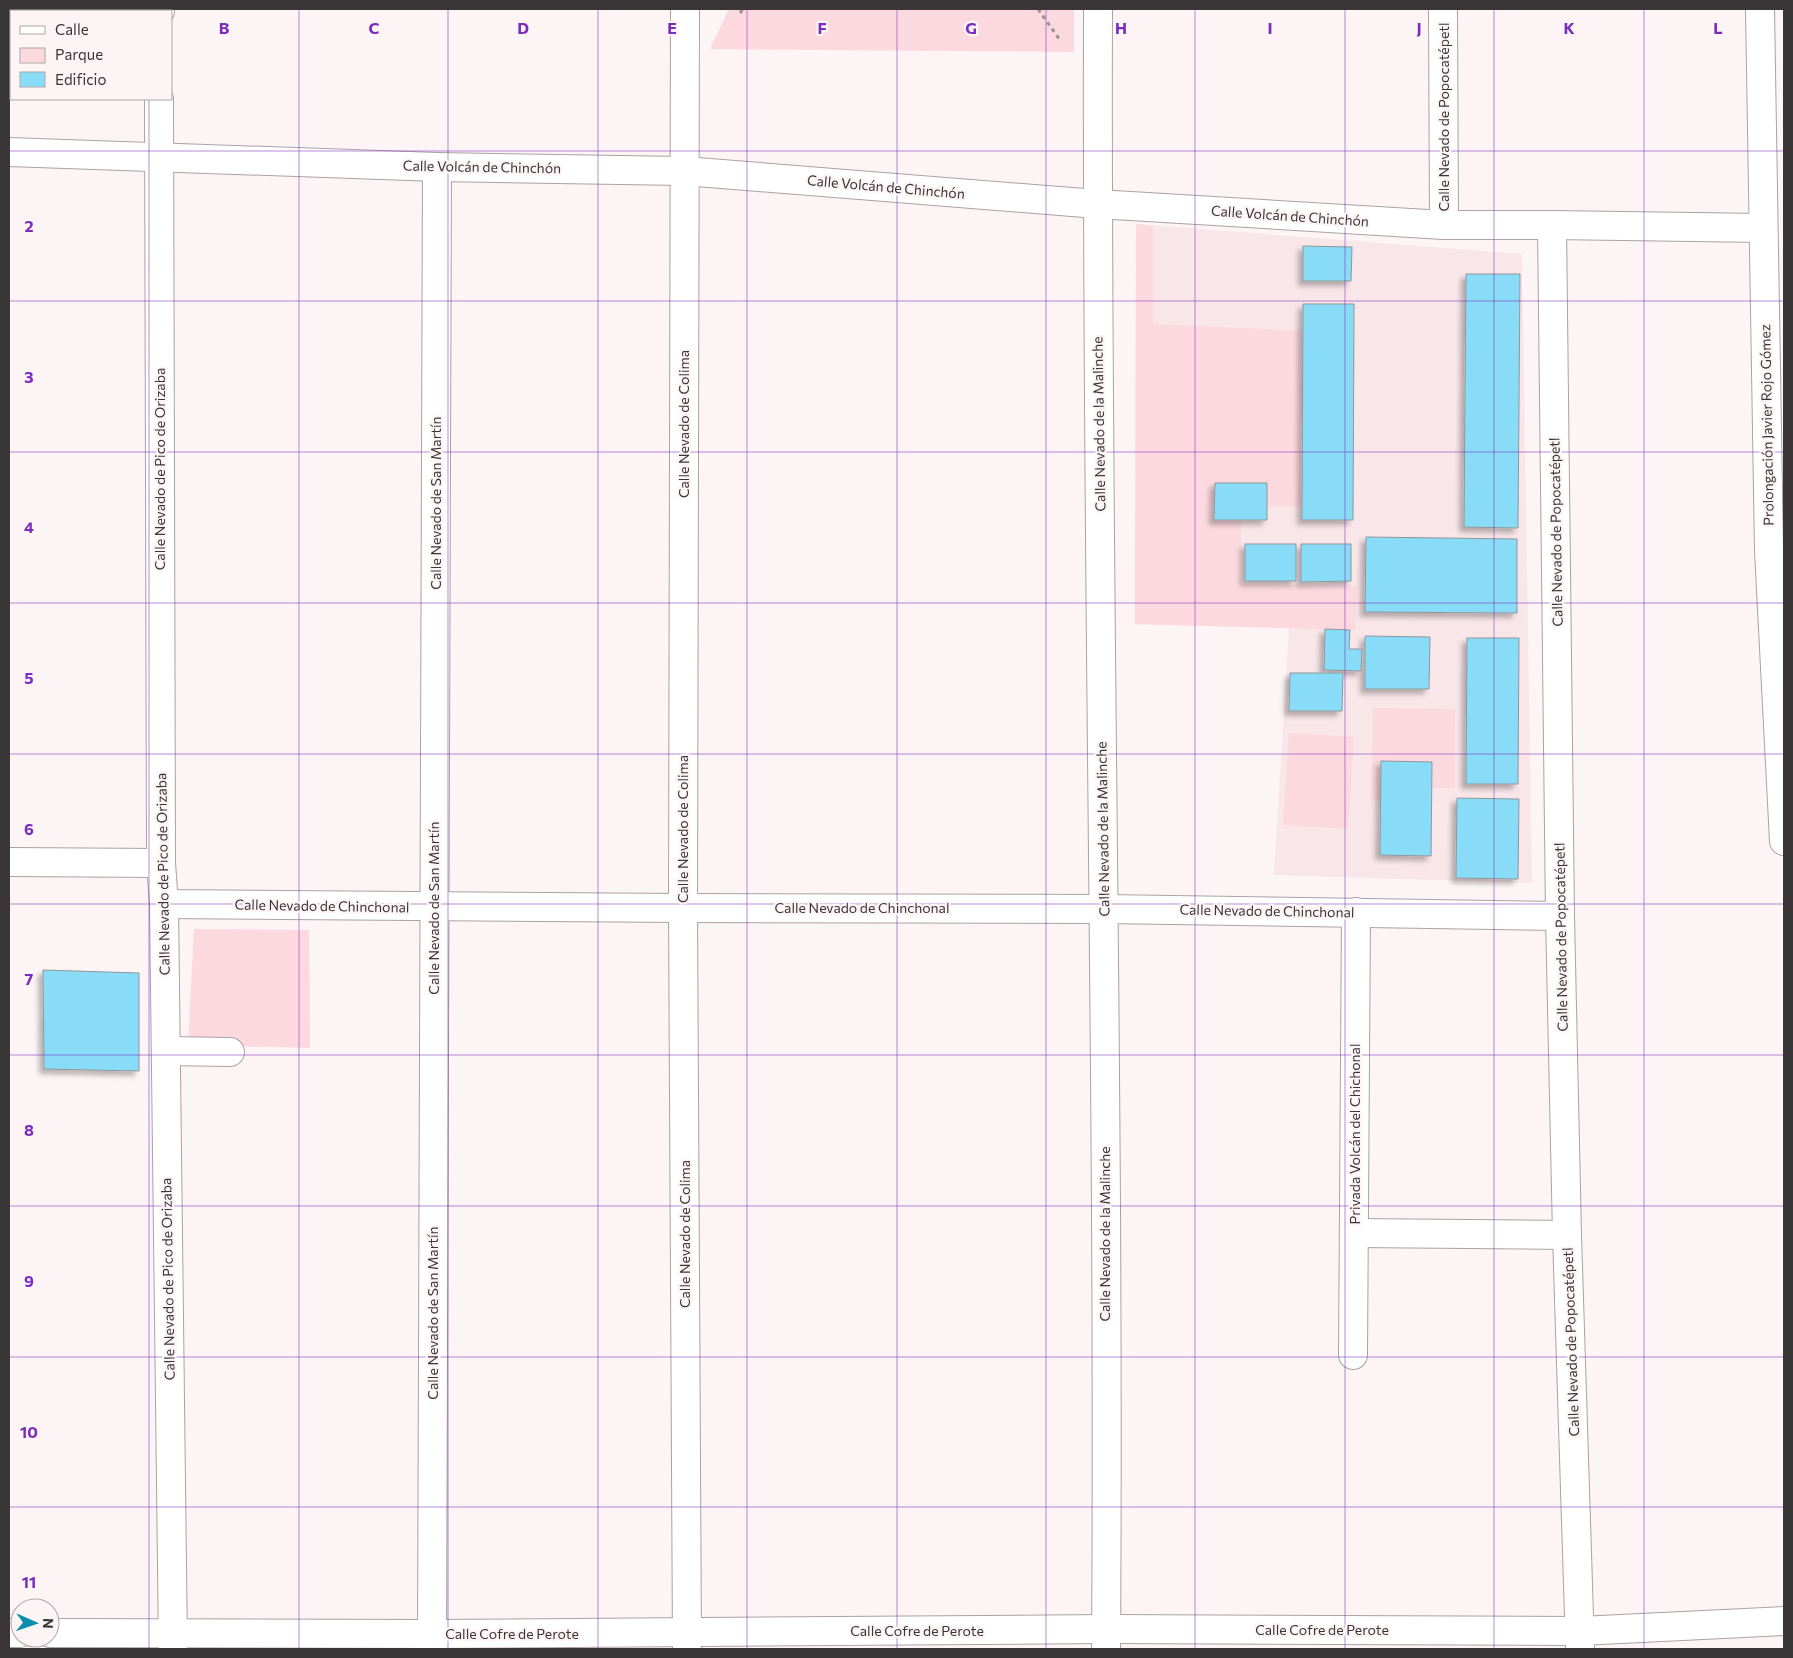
<svg xmlns="http://www.w3.org/2000/svg" width="1793" height="1658" viewBox="0 0 1793 1658" font-family="Commissioner,sans-serif">
<style>
.built{fill:#f8e6e9}
.green{fill:#fcd8df}
.building{fill:#89dcf7;stroke:#8f9699;filter:url(#shadow)}
.lines{fill:none;stroke-linecap:round;stroke-linejoin:round}
.minor-casing{stroke:#aaa2a3;stroke-width:30}
.path{stroke:#9a9495;stroke-width:3;stroke-dasharray:4 4;stroke-linecap:butt}
.minor{stroke:#fff;stroke-width:28}
.grid{fill:none;stroke:#7b2cbf;stroke-width:1;stroke-opacity:0.55}
.labels{text-anchor:middle;stroke-width:4.5;stroke-linejoin:round;paint-order:stroke}
.street-label{font-size:14px;fill:#3a3637;stroke:#fcf4f5}
.grid-label{font-size:16px;text-anchor:middle;font-weight:bold;fill:#7b2cbf;stroke:#fcf4f5;stroke-width:4.5;stroke-linejoin:round;paint-order:stroke}
</style>
<defs>
<filter id="shadow"><feDropShadow dx="-4.5" dy="4.5" stdDeviation="2.5" flood-color="#0004"/></filter>
</defs>
<rect width="100%" height="100%" fill="#fcf4f5"/>
<polygon class="built" points="1136,224 1522,254 1532,883 1274,875 1289,628 1135,624"/>
<g class="green">
<polygon points="729,9 1074,9 1074,52 710,49"/>
<polygon points="1136,224 1153,226 1153,324 1303,331 1302,507 1267,506 1267,483 1215,483 1214,520 1241,520 1241,584 1357,586 1355,630 1135,624"/>
<polygon points="1373,708 1455,709 1455,788 1432,788 1432,762 1381,799 1371,799"/>
<polygon points="1289,733 1354,737 1348,829 1283,825"/>
<polygon points="194,929 309,930 310,1048 188,1045"/>
</g>
<g class="building">
<polygon points="1303,246 1352,247 1351,281 1303,281"/>
<polygon points="1466,274 1520,274 1518,528 1464,527"/>
<polygon points="1303,304 1354,304 1353,520 1302,520"/>
<polygon points="1215,483 1267,483 1267,520 1214,520"/>
<polygon points="1366,537 1517,539 1517,613 1365,612"/>
<rect x="1245" y="544" width="51" height="37"/>
<polygon points="1301,544 1351,544 1351,581 1301,582"/>
<polygon points="1325,629 1350,630 1349,649 1362,649 1361,671 1324,670"/>
<polygon points="1365,636 1430,637 1429,689 1365,689"/>
<polygon points="1467,638 1519,638 1518,784 1466,784"/>
<polygon points="1290,673 1343,673 1342,711 1289,711"/>
<polygon points="1381,761 1432,762 1431,856 1380,855"/>
<polygon points="1457,798 1519,799 1518,879 1456,878"/>
<polygon points="43,970 139,973 139,1071 44,1069"/>
</g>
<g class="lines">
<g class="minor-casing">
<g id="minor">
<polyline points="685,9 683,908 687,1649"/>
<path d="M1098,9C1096,556 1110,1102 1106,1649"/>
<polyline points="1443,9 1444,225"/>
<polyline points="1760,9 1769,551 1784,841"/>
<polyline points="160,11 160,9"/>
<polyline points="159,99 161,863 164,904 173,1649"/>
<polyline points="9,152 437,167 684,171 1097,204 1444,225 1552,225 1763,228"/>
<polyline points="1552,225 1560,916 1567,1235 1580,1648"/>
<polyline points="9,862 161,863"/>
<polyline points="164,904 683,908 1104,909 1560,916"/>
<polyline points="166,1051 230,1052"/>
<polyline points="1354,1233 1567,1235"/>
<polyline points="1353,1355 1356,912"/>
<polyline points="9,1633 20,1633"/>
<polyline points="50,1633 432,1634 1107,1629 1580,1631 1784,1621"/>
<polyline points="432,1649 437,167"/>
</g>
</g>
<g class="path">
<polyline points="1038,9 1060,40"/>
<polyline points="740,13 743,9"/>
</g>
<use href="#minor" class="minor"/>
</g>
<path class="grid" d="M149,9V11M299,9V1649M448,9V1649M598,9V1649M747,9V1649M897,9V1649M1046,9V1649M1195,9V1649M1345,9V1649M1494,9V1649M1644,9V1649M149,99V1649M9,151H1784M9,301H1784M9,452H1784M9,603H1784M9,754H1784M9,904H1784M9,1055H1784M9,1206H1784M9,1357H1784M9,1507H1784"/>
<g class="labels">
<g class="street-label">
<text transform="translate(1444 117) rotate(-90)" y="5">Calle Nevado de Popocatépetl</text>
<text transform="translate(482 167) rotate(1)" y="5">Calle Volcán de Chinchón</text>
<text transform="translate(886 187) rotate(5)" y="5">Calle Volcán de Chinchón</text>
<text transform="translate(1290 216) rotate(4)" y="5">Calle Volcán de Chinchón</text>
<text transform="translate(684 424) rotate(-90)" y="5">Calle Nevado de Colima</text>
<text transform="translate(1099 424) rotate(-91)" y="5">Calle Nevado de la Malinche</text>
<text transform="translate(1767 425) rotate(-91)" y="5">Prolongación Javier Rojo Gómez</text>
<text transform="translate(160 469) rotate(-90)" y="5">Calle Nevado de Pico de Orizaba</text>
<text transform="translate(436 503) rotate(-90)" y="5">Calle Nevado de San Martín</text>
<text transform="translate(1556 532) rotate(-91)" y="5">Calle Nevado de Popocatépetl</text>
<text transform="translate(683 829) rotate(-90)" y="5">Calle Nevado de Colima</text>
<text transform="translate(1103 829) rotate(-91)" y="5">Calle Nevado de la Malinche</text>
<text transform="translate(163 874) rotate(-91)" y="5">Calle Nevado de Pico de Orizaba</text>
<text transform="translate(322 906) rotate(1)" y="5">Calle Nevado de Chinchonal</text>
<text transform="translate(434 908) rotate(-90)" y="5">Calle Nevado de San Martín</text>
<text x="862" y="913">Calle Nevado de Chinchonal</text>
<text transform="translate(1267 911) rotate(1)" y="5">Calle Nevado de Chinchonal</text>
<text transform="translate(1561 937) rotate(-91)" y="5">Calle Nevado de Popocatépetl</text>
<text transform="translate(1355 1134) rotate(-90)" y="5">Privada Volcán del Chichonal</text>
<text transform="translate(685 1234) rotate(-90)" y="5">Calle Nevado de Colima</text>
<text transform="translate(1105 1234) rotate(-90)" y="5">Calle Nevado de la Malinche</text>
<text transform="translate(168 1279) rotate(-91)" y="5">Calle Nevado de Pico de Orizaba</text>
<text transform="translate(433 1313) rotate(-90)" y="5">Calle Nevado de San Martín</text>
<text transform="translate(1571 1342) rotate(-92)" y="5">Calle Nevado de Popocatépetl</text>
<text x="1322" y="1635">Calle Cofre de Perote</text>
<text x="917" y="1636">Calle Cofre de Perote</text>
<text x="512" y="1639">Calle Cofre de Perote</text>
</g>
</g>
<g class="grid-label">
<text x="224" y="34">B</text>
<text x="374" y="34">C</text>
<text x="523" y="34">D</text>
<text x="672" y="34">E</text>
<text x="822" y="34">F</text>
<text x="971" y="34">G</text>
<text x="1121" y="34">H</text>
<text x="1270" y="34">I</text>
<text x="1419" y="34">J</text>
<text x="1569" y="34">K</text>
<text x="1718" y="34">L</text>
<text x="29" y="232">2</text>
<text x="29" y="383">3</text>
<text x="29" y="533">4</text>
<text x="29" y="684">5</text>
<text x="29" y="835">6</text>
<text x="29" y="985">7</text>
<text x="29" y="1136">8</text>
<text x="29" y="1287">9</text>
<text x="29" y="1438">10</text>
<text x="29" y="1588">11</text>
</g>
<rect width="1793" height="1658" fill="none" stroke="#3a3637" stroke-width="20"/>
<rect x="10" y="10" width="162" height="90" fill="#fcf4f5" stroke="#aea8a9"/>
<rect x="20" y="26" width="25" height="8" fill="#ffffff" stroke="#aea8a9"/>
<text x="55" y="35" font-size="15" fill="#3a3637">Calle</text>
<rect x="20" y="48" width="25" height="15" fill="#fcd8df" stroke="#aea8a9"/>
<text x="55" y="60" font-size="15" fill="#3a3637">Parque</text>
<rect x="20" y="72" width="25" height="15" fill="#89dcf7" stroke="#aea8a9"/>
<text x="55" y="85" font-size="15" fill="#3a3637">Edificio</text>
<g transform="translate(35 1623) rotate(92)"><circle r="24" fill="#fcf4f5" stroke="#aea8a9"/>
<path d="M0-4L9 19L0 12L-9 19Z" fill="#098ead"/>
<text y="-8" font-size="14" font-weight="bold" text-anchor="middle" fill="#3a3637">N</text>
</g>
</svg>
